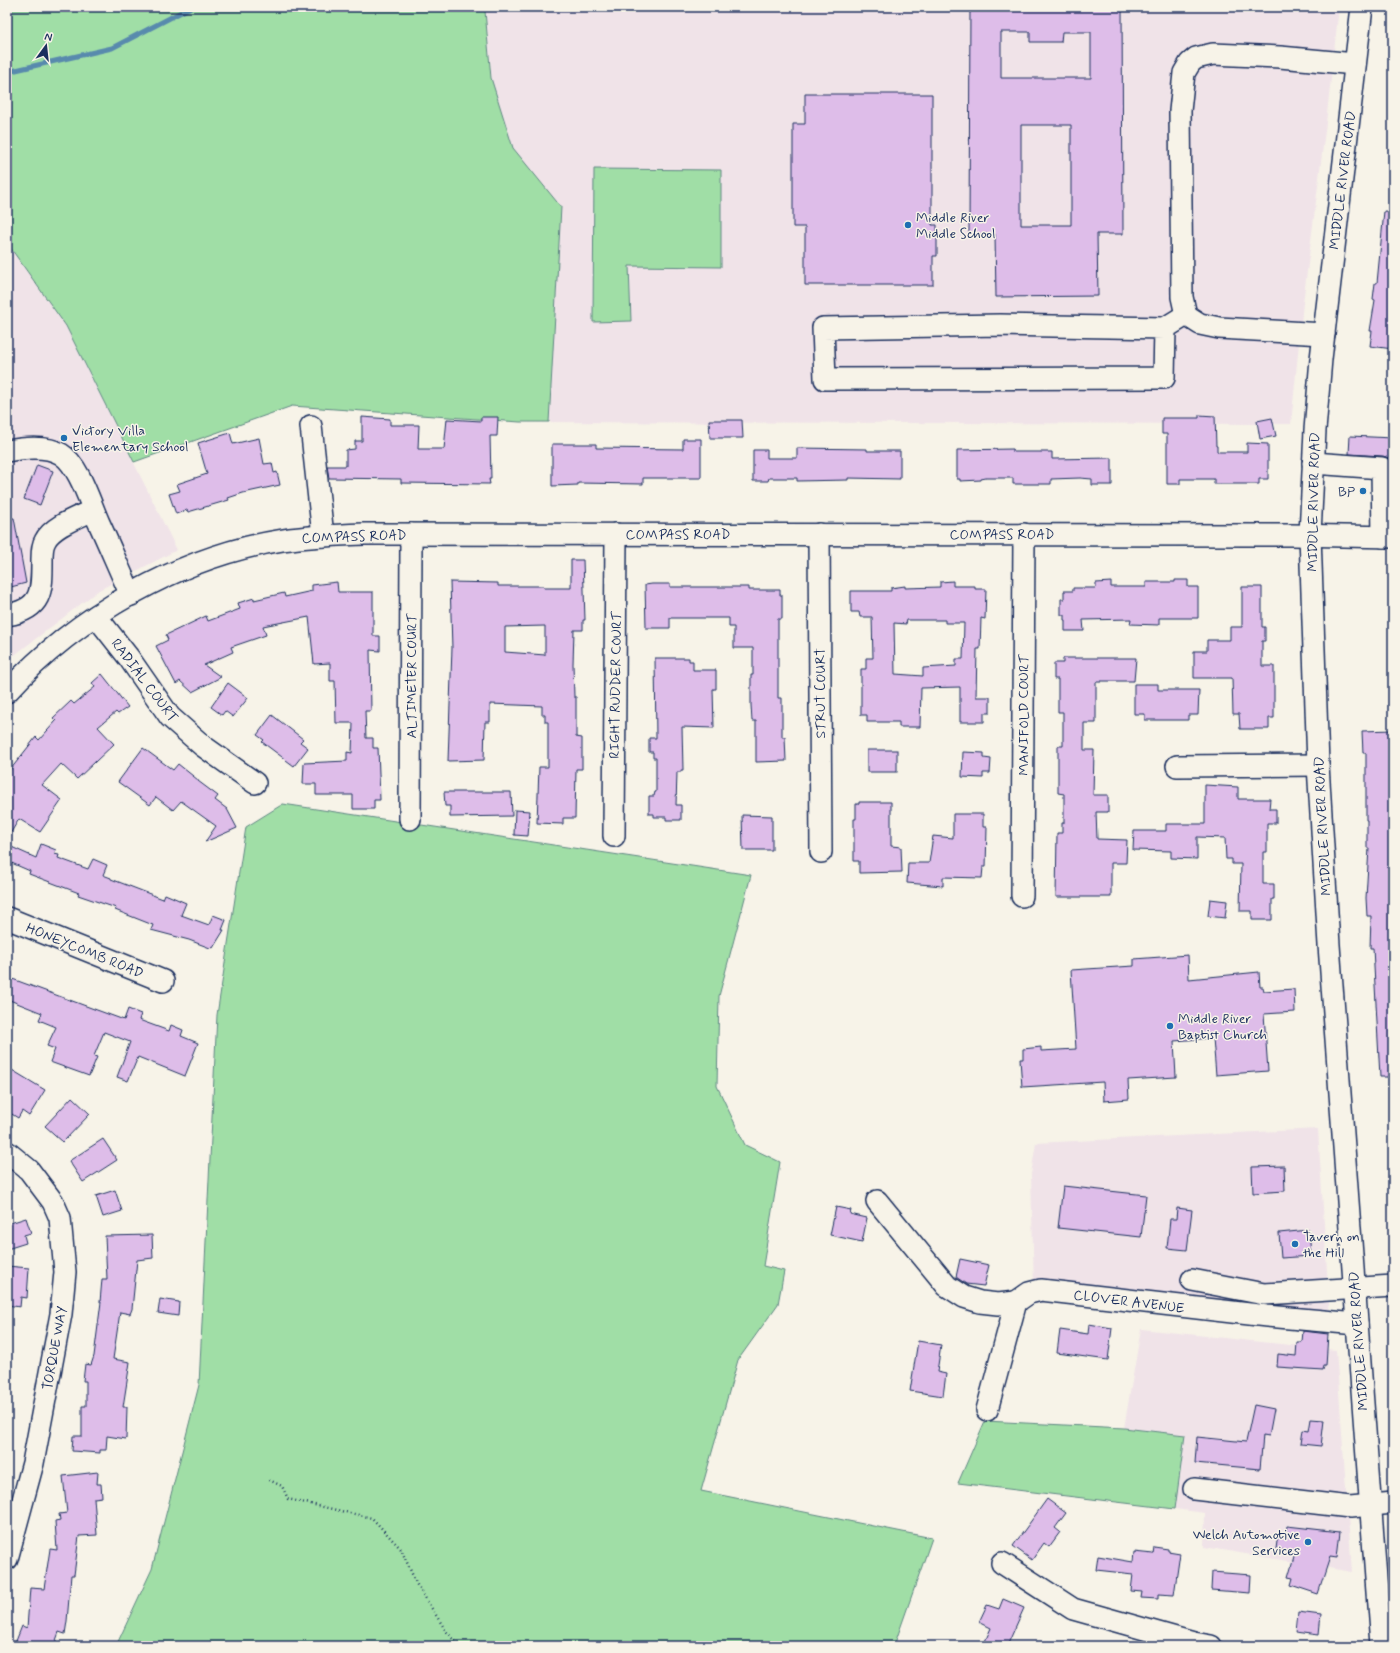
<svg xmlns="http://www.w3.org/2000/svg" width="1400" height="1653" viewBox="0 0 1400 1653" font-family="Mynerve,sans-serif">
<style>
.built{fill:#f0e3e8}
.green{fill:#a0dea6;stroke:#5e8682}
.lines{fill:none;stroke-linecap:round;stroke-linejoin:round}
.stream{stroke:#588aad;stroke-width:5}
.building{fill:#debde9;stroke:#1b2f5e;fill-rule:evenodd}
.minor-casing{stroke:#1b2f5e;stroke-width:24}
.path{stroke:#1b2f5e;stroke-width:2.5;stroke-dasharray:1 3;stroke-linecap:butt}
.minor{stroke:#f7f3e8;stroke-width:21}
.poi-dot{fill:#1f6fb2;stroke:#f7f3e8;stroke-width:1.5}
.labels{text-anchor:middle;stroke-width:3;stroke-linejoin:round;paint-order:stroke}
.street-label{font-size:14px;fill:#1b2f5e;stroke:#f7f3e8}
.poi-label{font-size:14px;fill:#1b2f5e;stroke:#f7f3e8;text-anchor:start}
</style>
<rect width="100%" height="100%" fill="#f7f3e8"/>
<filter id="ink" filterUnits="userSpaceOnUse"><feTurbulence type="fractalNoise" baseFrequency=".025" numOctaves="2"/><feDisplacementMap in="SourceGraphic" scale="8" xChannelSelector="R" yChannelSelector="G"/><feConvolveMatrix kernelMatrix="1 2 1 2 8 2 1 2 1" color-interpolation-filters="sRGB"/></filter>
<g filter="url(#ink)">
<g class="built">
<polygon points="485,7 1339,7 1326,123 1303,303 1291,424 518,422 498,148"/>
<polygon points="7,243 66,326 177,550 99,590 12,657 7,663"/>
<polygon points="1318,1129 1330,1318 1034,1288 1031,1174 1036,1143"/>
<polygon points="1141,1329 1336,1350 1352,1572 1204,1547 1205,1513 1175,1509 1185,1435 1124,1428"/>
</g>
<g class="green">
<polygon points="7,7 487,7 485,11 491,78 513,148 561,207 549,422 520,422 292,406 134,462 66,326 7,243"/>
<polygon points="594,169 721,170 721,267 629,266 631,321 593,322"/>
<polygon points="283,804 751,875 719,996 717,1086 745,1145 780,1162 763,1266 784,1271 778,1304 738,1360 701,1491 932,1538 894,1646 116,1646 152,1569 199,1385 217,1015 246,827"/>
<polygon points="985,1421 1124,1428 1185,1435 1175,1509 958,1483"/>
</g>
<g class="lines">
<polyline class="stream" points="7,72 112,48 191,7"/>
</g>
<g class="building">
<path d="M970,7H1122L1123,234H1097L1098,296L996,297L995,234H969ZM1001,32H1030V42H1061L1062,32H1091V78H1001ZM1021,125H1071V225H1021Z"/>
<polygon points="805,94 932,94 932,225 937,225 937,256 933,256 933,285 805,285 805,227 793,227 793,124 805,124"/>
<polygon points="1384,211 1393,212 1393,349 1370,346 1372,331 1370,331 1375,300 1373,299 1375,283 1377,283"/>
<polygon points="1199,415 1215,416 1216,446 1217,446 1217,451 1219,452 1247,452 1247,443 1268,444 1268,479 1259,479 1259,484 1214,484 1214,479 1180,479 1180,484 1167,484 1167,434 1162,434 1162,418 1199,418"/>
<polygon points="362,417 390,419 390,425 419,425 418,449 444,449 447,419 481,421 481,417 498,417 497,436 490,436 491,479 489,479 490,484 401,483 401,479 329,478 327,466 346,466 346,450 355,449 355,441 362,441"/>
<polygon points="1272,418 1276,436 1260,439 1257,421"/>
<polygon points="709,420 742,420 743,438 710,438"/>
<polygon points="230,433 233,444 259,438 264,464 272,463 274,473 277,472 280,485 243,493 228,498 229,500 188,512 187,510 176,514 169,494 180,491 177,484 207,474 198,443"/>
<polygon points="1350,436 1393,438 1393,463 1389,458 1383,456 1349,454"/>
<polygon points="683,439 701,439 701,478 643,478 643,484 578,483 578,485 552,486 552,444 596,444 596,448 683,449"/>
<polygon points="797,448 867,449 867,451 900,451 900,479 848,478 848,480 797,481 797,478 769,478 768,481 753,481 753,450 767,450 767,458 797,458"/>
<polygon points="1013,449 1013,452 1052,452 1052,459 1112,458 1112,485 1092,485 1092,479 1080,478 1051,479 1051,484 1013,484 1013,478 986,478 981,479 981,480 960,481 960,479 957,479 957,450"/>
<polygon points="37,465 53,471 40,505 24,499"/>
<polygon points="7,518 14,518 26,583 7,588"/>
<path d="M571,560H583L585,620H583V630H574L573,664L574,697H576V737L582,738V769H576L575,818H563V824L537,823L539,767H548V722H545V715H542V706L490,704V722H485L484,760L448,761L452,648L450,582L498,583V586H544V588H571ZM545,626V655L505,652V627Z"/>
<polygon points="1175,580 1188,580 1188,587 1198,587 1198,618 1159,618 1159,625 1130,624 1131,619 1083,620 1084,631 1065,631 1065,620 1064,620 1064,615 1061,615 1061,599 1064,599 1064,591 1073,591 1073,588 1096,588 1096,583 1111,582 1111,587 1146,587 1146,582 1175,582"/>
<path d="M953,581V586H975V589H986L985,619L981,618L980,649H977L976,697H990V713H984V722H960V687L921,688L920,727H899V722H867V715H861V669H866V658H873L872,617H860L859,612H851V591H891V588L905,586V588L940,587V582ZM907,620H945V623H964L963,659H956V666L923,668V676L895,674L894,623L906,624Z"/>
<polygon points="337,582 338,592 373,592 373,636 380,636 380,651 370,650 371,711 365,711 366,738 373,738 373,748 378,748 380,800 374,800 374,809 353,809 353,795 316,795 316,784 303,784 304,763 347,761 347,752 352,753 353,723 336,723 335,681 330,681 330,663 314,664 309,617 263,626 266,635 231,647 233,652 204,665 221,677 192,692 180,681 176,684 156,646 168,640 166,635 206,616 208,621 240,609 238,603 254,598 254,600 284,593 285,597 312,591 312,585"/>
<polygon points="652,584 670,584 670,587 749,587 749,590 780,590 780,595 782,595 782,619 778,619 778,698 782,698 782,737 785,737 786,761 756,762 756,721 752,721 751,705 751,675 753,675 753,648 734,648 734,627 729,627 729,618 670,618 670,628 646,628 645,585"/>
<polygon points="1242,587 1262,587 1262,627 1265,627 1265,641 1262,641 1262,666 1274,666 1274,718 1269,718 1269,729 1240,729 1239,714 1233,714 1232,678 1194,678 1194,651 1207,651 1207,640 1230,640 1230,627 1242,627"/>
<polygon points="655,658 689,658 689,661 693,661 693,670 716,670 716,689 713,689 714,728 682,727 683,770 681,770 681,772 677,772 676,805 681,805 681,820 666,820 666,817 654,817 654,814 649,814 649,796 654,796 655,792 656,792 656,758 653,758 653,752 649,752 649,738 656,738"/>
<polygon points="1063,658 1136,658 1134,681 1101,681 1101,682 1096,682 1096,723 1084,723 1084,750 1094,750 1093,795 1108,795 1108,812 1096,812 1097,839 1127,840 1126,863 1111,863 1111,897 1056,897 1057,833 1062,833 1062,823 1064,823 1064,794 1058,793 1058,746 1063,746 1063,712 1058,712 1058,679 1054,679 1054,663 1063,663"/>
<polygon points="102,674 128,707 118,714 116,712 98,727 114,744 77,779 61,764 42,785 62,800 40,832 19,819 7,839 7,774 36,737 39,740 56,721 53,718 71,701 74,704 95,687 92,683"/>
<polygon points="228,683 248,698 233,717 225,711 222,715 211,707"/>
<polygon points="1134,684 1158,684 1158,690 1199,690 1198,715 1188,715 1188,720 1145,720 1145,714 1134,714"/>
<polygon points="272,715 303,739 300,742 308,748 294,766 262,742 264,740 257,735"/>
<polygon points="1393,730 1393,1077 1380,1077 1373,948 1370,948 1371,916 1367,916 1366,898 1369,848 1367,848 1367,820 1366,820 1366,753 1363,753 1362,731"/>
<polygon points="143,748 173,770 178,764 198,780 198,781 218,796 215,800 227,809 237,828 205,842 216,826 181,801 173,810 156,797 150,805 118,782"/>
<rect x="867" y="750" width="30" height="22"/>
<polygon points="963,752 984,753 984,758 991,759 990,773 983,773 983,778 962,777"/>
<polygon points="1205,785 1238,787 1238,799 1270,799 1269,809 1276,809 1276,823 1267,823 1267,852 1263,852 1263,884 1274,884 1274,899 1272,899 1272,920 1252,920 1252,911 1240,911 1241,864 1232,864 1232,859 1226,859 1225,838 1197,837 1197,859 1171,858 1171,851 1133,850 1134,831 1166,831 1166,824 1205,824"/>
<polygon points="444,792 511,792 512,816 450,817 450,806 445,806"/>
<polygon points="859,802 891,802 891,846 901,847 902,872 859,873 859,861 854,861 854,819 856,819 856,804 859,804"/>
<polygon points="515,810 530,811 528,836 514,835"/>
<polygon points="953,814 983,814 983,827 987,827 986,867 983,867 982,878 943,877 943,886 907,883 908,863 929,863 933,836 953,838"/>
<polygon points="742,815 772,816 772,850 743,850"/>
<polygon points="41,844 56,850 54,854 59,855 58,858 88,869 93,859 107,865 103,875 111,878 111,879 163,899 165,894 186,903 181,915 209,925 213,915 226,920 222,930 224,930 213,948 211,947 210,948 189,940 151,930 153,925 115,910 116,908 78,895 79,893 29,874 30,871 7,861 7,845 36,858"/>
<polygon points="1210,899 1227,901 1225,918 1208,916"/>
<polygon points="1188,955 1189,979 1259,972 1260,987 1263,987 1264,991 1294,989 1295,1012 1264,1014 1268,1071 1216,1075 1213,1038 1174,1041 1176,1077 1128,1080 1129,1099 1104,1101 1103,1082 1022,1087 1020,1059 1023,1059 1023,1049 1041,1047 1041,1051 1076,1049 1071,970 1134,966 1134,959"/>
<polygon points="7,977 124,1020 128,1009 141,1014 139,1020 169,1031 171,1025 183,1030 181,1036 198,1043 185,1076 138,1057 128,1081 117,1077 130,1042 104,1032 94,1056 97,1057 89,1076 50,1062 55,1049 47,1046 56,1027 39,1020 42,1013 7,999"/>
<polygon points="7,1067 45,1090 29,1116 22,1111 18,1118 7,1111"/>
<polygon points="72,1097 90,1114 63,1142 45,1126"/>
<polygon points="103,1139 117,1160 83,1182 69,1161"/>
<polygon points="1284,1166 1285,1191 1253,1193 1252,1167"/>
<polygon points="1063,1186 1146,1195 1141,1237 1058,1228"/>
<polygon points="115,1190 122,1211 103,1217 96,1196"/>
<polygon points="836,1207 851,1210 850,1214 867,1218 862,1242 830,1235"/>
<polygon points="1177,1208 1192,1210 1187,1250 1167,1248 1170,1219 1176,1219"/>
<polygon points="26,1218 31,1233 24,1235 26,1243 7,1249 7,1224"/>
<polygon points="1309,1230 1311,1256 1281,1258 1279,1233"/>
<polygon points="152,1235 153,1258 137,1260 132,1309 130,1314 120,1312 113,1359 130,1362 123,1407 127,1407 126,1439 107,1436 106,1450 100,1450 100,1453 72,1451 73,1436 82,1436 82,1406 86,1406 86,1381 83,1381 85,1364 91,1365 94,1356 101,1302 100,1302 102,1279 107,1279 105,1236"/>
<polygon points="960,1259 989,1265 984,1286 966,1284 956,1277"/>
<polygon points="7,1266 29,1268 27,1298 21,1297 20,1307 7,1305"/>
<polygon points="160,1299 179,1302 178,1316 158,1313"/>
<polygon points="1089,1324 1112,1328 1108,1360 1057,1353 1060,1330 1088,1334"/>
<polygon points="1303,1331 1328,1334 1326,1365 1324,1365 1323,1370 1277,1367 1278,1354 1296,1356 1297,1342 1302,1342"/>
<polygon points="918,1341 941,1345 937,1372 946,1374 943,1396 910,1391"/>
<polygon points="1254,1405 1274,1409 1269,1436 1263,1435 1260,1469 1195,1463 1197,1437 1246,1442"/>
<polygon points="1311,1419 1324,1420 1321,1446 1301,1444 1303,1430 1309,1431"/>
<polygon points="98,1472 97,1484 101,1484 102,1497 94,1498 97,1535 79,1536 74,1575 71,1575 67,1621 65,1634 59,1632 54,1646 14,1646 22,1626 27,1628 30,1588 44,1589 50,1549 57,1550 55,1521 60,1520 59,1514 67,1513 63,1476"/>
<polygon points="1047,1499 1066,1513 1055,1528 1060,1532 1049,1547 1044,1543 1032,1560 1013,1546"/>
<polygon points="1287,1526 1340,1532 1337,1558 1330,1557 1318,1594 1291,1585 1293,1578 1288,1577 1295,1553 1276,1549 1278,1534 1285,1535"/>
<polygon points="1154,1547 1168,1549 1168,1551 1180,1553 1174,1595 1158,1594 1158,1599 1141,1598 1142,1592 1131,1591 1133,1574 1096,1570 1098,1556 1133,1562 1134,1552 1153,1554"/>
<polygon points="1212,1572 1251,1575 1250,1593 1211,1590"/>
<polygon points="1003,1599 1024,1608 1007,1646 983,1646 991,1628 979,1622 987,1605 999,1609"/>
<polygon points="1298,1612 1321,1615 1319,1635 1296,1632"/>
</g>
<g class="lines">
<g class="minor-casing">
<g id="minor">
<polyline points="1362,7 1321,359 1315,430 1310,535 1318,765 1329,945 1381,1646"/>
<polyline points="1186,315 1182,297 1180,111 1184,73 1190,63 1196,58 1213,54 1280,57 1355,64"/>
<polyline points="1165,328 1164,378 825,379 823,328 1000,325 1165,328 1186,315 1200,324 1219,328 1324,334"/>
<polyline points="311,426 323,536"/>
<path d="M7,451C23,448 46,445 61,454C79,465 90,503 99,523C110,547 120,571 131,595"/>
<polyline points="1313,463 1382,468 1383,537"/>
<polyline points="819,534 821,852"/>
<path d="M7,615C43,609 42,590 42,559C42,553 42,546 45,541C52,526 79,517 93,510"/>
<polyline points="96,616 129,658 170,717 203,746 255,783"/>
<path d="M7,692C77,615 181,556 283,540C310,536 338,535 365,534L1292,535L1393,537"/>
<polyline points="1177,766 1318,765"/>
<polyline points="410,819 411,534"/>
<polyline points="614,836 616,534"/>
<polyline points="1022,896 1024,534"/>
<polyline points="7,918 163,981"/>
<polyline points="7,1152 29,1170 53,1202 60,1218 65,1272 61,1314 33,1463 7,1559"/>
<polyline points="877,1201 947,1286 964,1297 980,1302 998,1304 1016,1302"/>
<polyline points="1192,1280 1264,1294 1393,1286"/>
<polyline points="987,1410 1016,1302 1029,1293 1041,1290 1267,1316 1357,1324"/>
<polyline points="1194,1489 1350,1507 1393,1503"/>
<polyline points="1002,1563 1073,1609 1194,1643 1211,1646"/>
</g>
</g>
<polyline class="path" points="269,1480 282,1486 288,1499 372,1518 401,1549 417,1585 446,1631 459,1646"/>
<use href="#minor" class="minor"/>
</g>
</g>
<g class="poi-dot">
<circle cx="908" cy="225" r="4"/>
<circle cx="64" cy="438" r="4"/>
<circle cx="1363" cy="491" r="4"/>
<circle cx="1170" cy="1026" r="4"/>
<circle cx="1295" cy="1244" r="4"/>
<circle cx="1308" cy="1542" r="4"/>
</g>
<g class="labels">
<g class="street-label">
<text transform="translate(1342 180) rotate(-83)" y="5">MIDDLE RIVER ROAD</text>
<text transform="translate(1313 502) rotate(-89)" y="5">MIDDLE RIVER ROAD</text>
<text x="678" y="539">COMPASS ROAD</text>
<text x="1002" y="539">COMPASS ROAD</text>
<text transform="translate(354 536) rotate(-2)" y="5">COMPASS ROAD</text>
<text transform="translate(411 676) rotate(-90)" y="5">ALTIMETER COURT</text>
<text transform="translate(145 680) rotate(53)" y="5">RADIAL COURT</text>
<text transform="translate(615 685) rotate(-89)" y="5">RIGHT RUDDER COURT</text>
<text transform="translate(820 693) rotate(-90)" y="5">STRUT COURT</text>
<text transform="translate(1023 715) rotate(-90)" y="5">MANIFOLD COURT</text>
<text transform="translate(1322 826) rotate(-93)" y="5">MIDDLE RIVER ROAD</text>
<text transform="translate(85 950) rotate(22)" y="5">HONEYCOMB ROAD</text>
<text transform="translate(1129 1301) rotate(7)" y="5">CLOVER AVENUE</text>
<text transform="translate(1358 1341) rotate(-94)" y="5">MIDDLE RIVER ROAD</text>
<text transform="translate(54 1348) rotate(-80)" y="5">TORQUE WAY</text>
</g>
<g class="poi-label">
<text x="916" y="222">Middle River<tspan x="916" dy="16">Middle School</tspan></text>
<text x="72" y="435">Victory Villa<tspan x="72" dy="16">Elementary School</tspan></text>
<text x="1355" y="496" text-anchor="end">BP</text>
<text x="1178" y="1023">Middle River<tspan x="1178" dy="16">Baptist Church</tspan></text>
<text x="1303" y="1241">Tavern on<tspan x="1303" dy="16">the Hill</tspan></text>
<text x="1300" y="1539" text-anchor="end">Welch Automotive<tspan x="1300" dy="16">Services</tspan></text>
</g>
</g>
<rect width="1400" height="1653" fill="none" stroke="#f7f3e8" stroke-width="24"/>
<rect x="12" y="12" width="1376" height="1629" fill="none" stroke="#1b2f5e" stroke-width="1.5" filter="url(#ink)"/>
<g transform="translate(46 46) rotate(15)" stroke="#f7f3e8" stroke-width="3" paint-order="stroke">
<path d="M0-3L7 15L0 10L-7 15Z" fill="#1b2f5e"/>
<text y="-6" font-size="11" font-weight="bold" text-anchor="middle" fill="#1b2f5e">N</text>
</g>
</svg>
